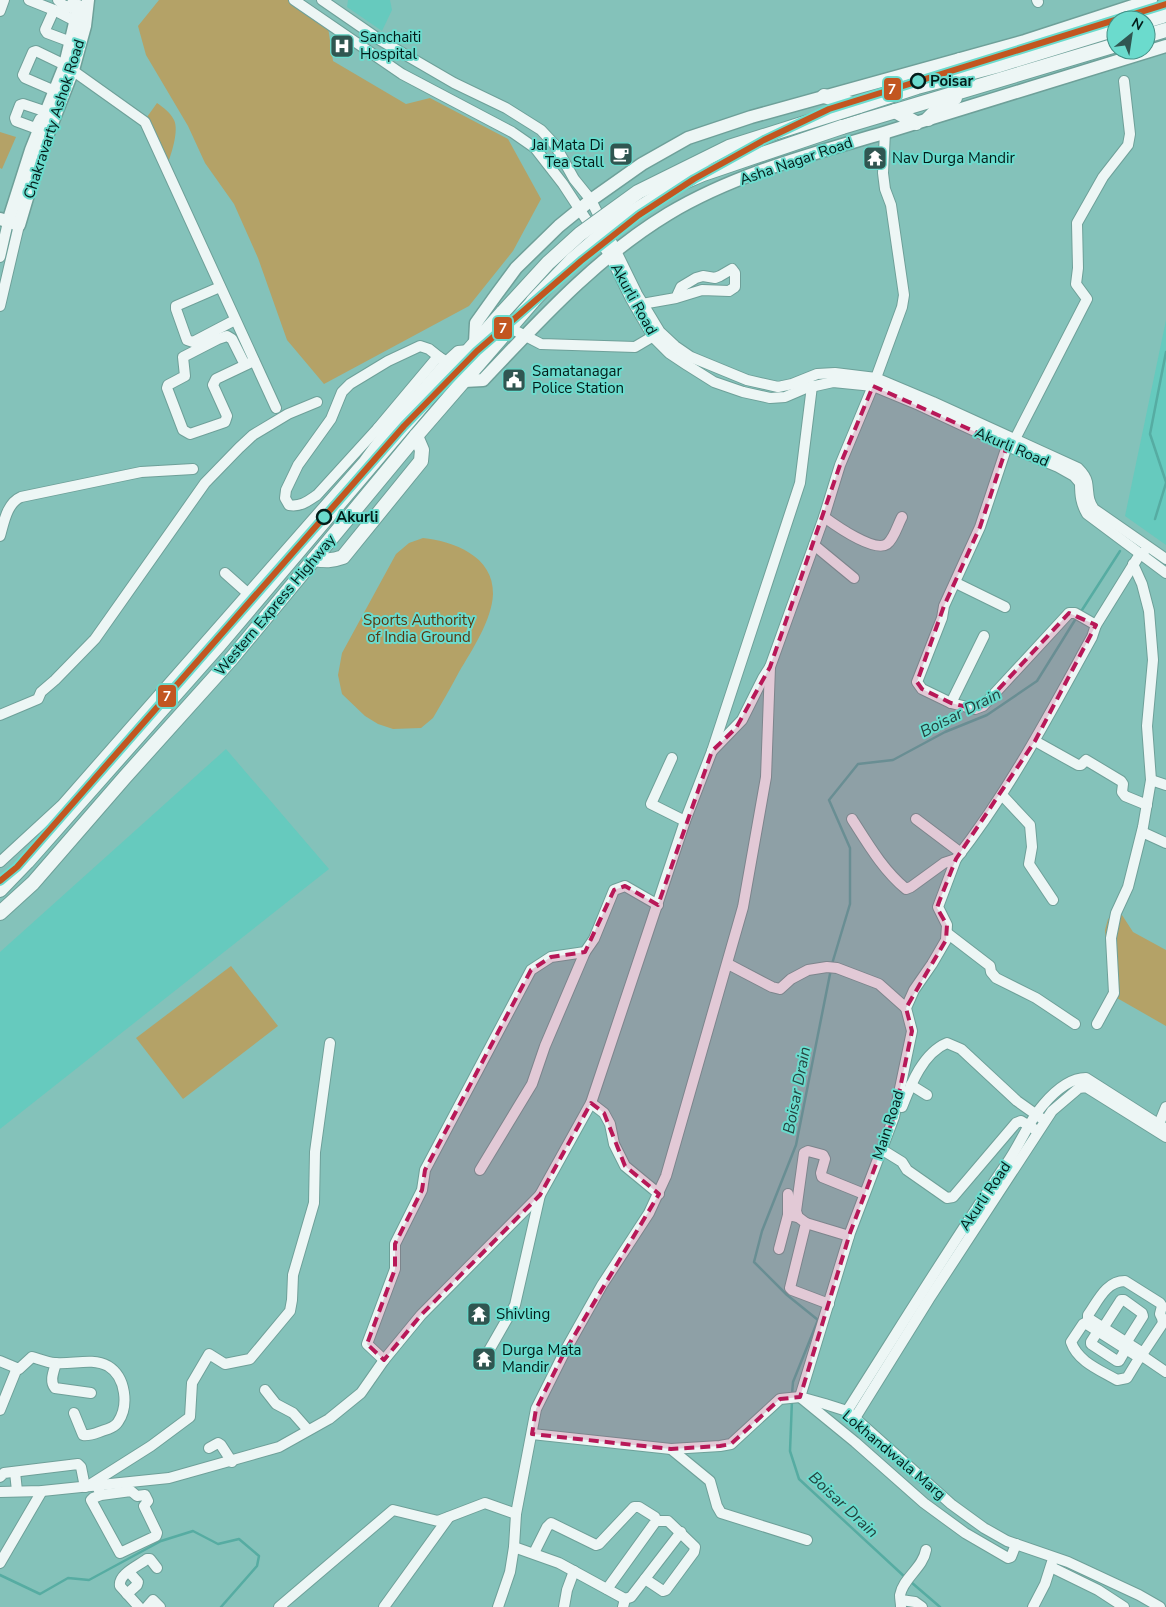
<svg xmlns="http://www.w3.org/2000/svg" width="1166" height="1607" viewBox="0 0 1166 1607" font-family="'Nunito Sans',sans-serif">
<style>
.built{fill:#66cabe}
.green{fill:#b4a267}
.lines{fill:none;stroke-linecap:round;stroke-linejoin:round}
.stream{stroke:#56aca2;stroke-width:2.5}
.minor-casing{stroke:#6ea099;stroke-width:12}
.major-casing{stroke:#6ea099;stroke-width:15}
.highway-casing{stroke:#6ea099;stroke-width:16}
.minor{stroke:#edf6f5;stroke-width:10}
.major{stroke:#edf6f5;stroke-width:12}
.highway{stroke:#edf6f5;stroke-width:14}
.highway-bridge-casing{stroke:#6ea099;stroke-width:16;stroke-linecap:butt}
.highway-bridge{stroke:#edf6f5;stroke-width:14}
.metro-1-casing{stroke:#6bdbcd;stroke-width:10}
.metro-1{stroke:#c25620;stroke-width:6}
.marked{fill:#b81858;fill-opacity:0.2;stroke:#b81858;stroke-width:4;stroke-dasharray:10 6;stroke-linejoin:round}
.stop-dot{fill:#6bdbcd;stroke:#031c19;stroke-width:2.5}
.labels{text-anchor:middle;stroke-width:4;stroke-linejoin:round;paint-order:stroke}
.poi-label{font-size:15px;fill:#031c19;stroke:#6bdbcd;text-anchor:start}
.stop-label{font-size:15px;font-weight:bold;fill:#031c19;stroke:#6bdbcd;text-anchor:start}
.street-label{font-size:15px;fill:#031c19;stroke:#6bdbcd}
.park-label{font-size:15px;fill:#5b370f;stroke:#6bdbcd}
.water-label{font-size:16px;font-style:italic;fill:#25433f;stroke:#6bdbcd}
.line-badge{stroke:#6bdbcd;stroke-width:2}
.badge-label{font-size:14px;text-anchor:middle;font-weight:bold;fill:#fff}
</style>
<rect width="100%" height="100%" fill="#84c2ba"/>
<g class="built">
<polygon points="348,0 390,0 392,10 382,31 347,7"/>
<polygon points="1166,320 1166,545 1125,516"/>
<polygon points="226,749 329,869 0,1129 0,952"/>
</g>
<g class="green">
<polygon points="159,0 288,0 328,27 333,61 406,104 430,98 508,139 541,199 513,251 469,306 324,384 287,340 258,258 234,204 205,163 188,126 146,55 138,26"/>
<path d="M157,103C164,108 170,112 174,120C179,130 172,152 168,163L147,117Z"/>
<polygon points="0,132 16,137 2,169 0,168"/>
<path d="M423,538C453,541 494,556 493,594C492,620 472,650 459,672C451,687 442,703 433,718L421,728L393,729L378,724L365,716L342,694L338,675L342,653L396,554L409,543Z"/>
<polygon points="1115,913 1122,915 1133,932 1166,950 1166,1026 1110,994 1105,930 1108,919"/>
<polygon points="231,966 278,1026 183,1099 136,1038"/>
</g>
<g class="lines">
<g class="stream">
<polyline points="1166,352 1150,434 1166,482"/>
<polyline points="1155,519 1166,483"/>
<polyline points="1082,610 1120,551"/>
<polyline points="832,964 850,904 850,848 829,800 858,764 893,760 945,732 987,715 1037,681 1075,620"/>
<polyline points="792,1394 793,1382 818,1320 787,1295 754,1262 762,1231 796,1145 831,969"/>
<polyline points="792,1400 790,1451 799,1479 906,1578"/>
<polyline points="0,1575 40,1594 68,1578 89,1580 161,1541 193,1531 218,1544 239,1539 259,1556 257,1566 221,1607"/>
<polyline points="911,1582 940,1607"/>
</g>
<g class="minor-casing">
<g id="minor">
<polyline points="29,0 54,10 81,24"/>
<polyline points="58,0 63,5 71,8 73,0"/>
<path d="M294,0L402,74L512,132L535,148L563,184L610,256L631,299L653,337L669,353L687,365L714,382L743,392L770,398L785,397L806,388L833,382L873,386L919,405L1007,446L1058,467L1074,476L1080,483C1080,495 1081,504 1087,514L1166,573"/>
<path d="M322,0L380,40L454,83L506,108L541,130L555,145L574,179L591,200L637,294L660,332L675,346L691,357L747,380L778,387L792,384L817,374L835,373L876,378L933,402L1078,468C1082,472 1086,477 1087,482C1089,493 1087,499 1094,509L1166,559"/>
<polyline points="1037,0 1038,2"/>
<polyline points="54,10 45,30 47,33 71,42"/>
<polyline points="0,11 4,0"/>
<polyline points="55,91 25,78 23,75 33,52 36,51 65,65 145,122 276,408"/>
<polyline points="40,119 36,127 35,128 16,121 15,118 20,105 23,104 47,112"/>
<polyline points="0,257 8,222"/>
<polyline points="220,287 176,306 176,309 187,340 193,342 235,320"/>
<polyline points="642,304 676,298 702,290 729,291 735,287 735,273 732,269 720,276 715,278 703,276 696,278 681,287 676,298"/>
<polyline points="0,306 19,225"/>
<polyline points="510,328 541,344 635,347 657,334"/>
<polyline points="245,365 232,339 227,336 218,339 183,357 185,376 168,385 167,388 183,430 190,434 225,422 227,416 213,385 216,379 254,361"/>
<path d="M378,428L317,495C308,501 301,507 289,505L285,498L286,490L298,465L331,419L342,392L350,384L388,361L420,346L429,349L439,357"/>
<polyline points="383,433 378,428 435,360 439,357 444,360"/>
<polyline points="1015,439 1087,299 1076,284 1078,268 1077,223 1103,177 1128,145 1130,134 1124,81"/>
<polyline points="1007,446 980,527 944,606 942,618 917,682 922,689 951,703 975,709 983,706 1069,613 1075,613 1096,625"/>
<path d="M824,517C835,525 874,553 887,544C894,539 898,524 902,517"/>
<path d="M0,536C4,522 7,503 21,497L141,472L193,469"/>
<polyline points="814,545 854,578"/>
<polyline points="225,573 252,597"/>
<polyline points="956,583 1005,607"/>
<polyline points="951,703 984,636"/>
<polyline points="0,715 38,699 41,692 55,680 95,639 205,483 239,448 253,435 288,414 317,402"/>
<polyline points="1035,741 1078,765 1081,765 1086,760 1121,781 1123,784 1122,792 1125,796 1147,805"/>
<polyline points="712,751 742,720 763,678 770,667"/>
<polyline points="672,758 651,804 685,821"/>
<polyline points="1151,780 1166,785"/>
<polyline points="1002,795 1030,825 1032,847 1029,864 1053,900"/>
<path d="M852,819C868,844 883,870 906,889L911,887L944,863L956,859C1010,790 1050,713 1092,637L1096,625L1140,554L1144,552"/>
<polyline points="916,819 961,853"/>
<polyline points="1142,832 1166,843"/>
<polyline points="956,859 938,907 947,925 946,940 932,964 914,990 906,1008 912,1031 894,1117 850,1233 800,1397 855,1442 924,1503 965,1533 1008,1558 1011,1557 1016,1544"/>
<polyline points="0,862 62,805 364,461 384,434 447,361 458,351 469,350"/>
<polyline points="947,933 990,966 991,972 996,978 1036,998 1075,1024"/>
<polyline points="728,964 772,987 780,989 791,979 808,970 827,967 837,968 879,984 906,1008"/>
<polyline points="1097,1024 1114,993 1111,938 1116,913 1128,887 1143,827 1151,780 1147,726 1153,660 1149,611 1142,584 1133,564"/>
<polyline points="911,1085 927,1095"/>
<polyline points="591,1103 604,1113 610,1124 614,1144 625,1166 659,1194"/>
<path d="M902,1107C911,1084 923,1053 947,1043L961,1049L1017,1101L1041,1118"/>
<polyline points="1157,1129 1166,1107"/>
<polyline points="881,1149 902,1162 907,1170 947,1198 953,1197 1016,1123 1021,1121 1036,1130"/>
<polyline points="480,1170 532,1084 545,1046 585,952"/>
<polyline points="788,1194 788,1215"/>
<polyline points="806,1223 849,1236"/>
<polyline points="779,1249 788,1215 798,1217"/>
<polyline points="829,1304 792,1290 790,1288 806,1223 798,1217 796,1211 804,1153 808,1151 823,1155 825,1159 821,1173 822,1177 864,1194"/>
<polyline points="1103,1328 1121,1300 1124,1300 1142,1313 1143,1316 1126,1343"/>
<polyline points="1098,1331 1091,1342 1091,1344 1117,1361 1119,1361 1126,1349"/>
<polyline points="487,1354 515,1305 540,1195"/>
<polyline points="1141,1355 1166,1372"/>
<path d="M1140,1358L1085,1323L1083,1324L1071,1342C1078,1362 1100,1370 1117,1380L1127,1378L1141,1355L1143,1353L1163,1323L1162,1318L1160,1314L1162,1306L1160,1303L1125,1281C1106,1281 1098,1301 1088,1315V1318L1143,1353"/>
<polyline points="384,1360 367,1344 395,1269 395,1244 422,1190 425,1170 531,970 551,957 585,952 594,939 614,890 625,886 658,905"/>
<path d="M0,1361L19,1369L32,1357C39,1359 48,1363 55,1363C72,1365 92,1357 108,1366C126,1377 129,1406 118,1422C115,1427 108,1429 102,1431C96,1433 90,1436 83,1435L74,1413"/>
<path d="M56,1363C54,1371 49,1381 55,1388L91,1393"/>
<polyline points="265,1390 276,1404 293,1413 308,1430"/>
<polyline points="0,1410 17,1368"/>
<path d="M847,1411C900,1328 951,1244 1007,1163C1020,1145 1028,1122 1043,1105C1054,1092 1069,1078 1086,1078L1166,1129"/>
<polyline points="855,1418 929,1299 1052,1111 1079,1088 1086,1087 1166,1137"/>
<polyline points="532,1434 671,1449 720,1446 731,1444 780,1399 800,1397 825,1404 847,1411 951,1504 984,1528 1007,1541 1068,1562 1139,1595 1160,1607"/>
<polyline points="209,1448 218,1443 221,1445 232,1462"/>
<polyline points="671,1449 710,1481 717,1506 721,1513 807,1540"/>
<polyline points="15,1472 17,1491"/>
<polyline points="0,1477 4,1473 78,1464 81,1467 85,1487"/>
<polyline points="91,1484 151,1446 190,1417 192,1383 209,1354 225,1364 250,1359 290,1311 292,1300 293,1275 314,1203 315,1152 330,1043"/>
<polyline points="97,1486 101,1495 93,1498 91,1500 120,1553 156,1536 157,1533 144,1506 148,1501 145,1495 137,1496 131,1491 101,1495"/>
<polyline points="0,1492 42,1491 169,1478 279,1447 329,1419 361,1393 384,1360 421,1315 540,1195 591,1103 685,821 712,751 800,483 812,386"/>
<polyline points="514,1547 559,1563 625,1599"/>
<polyline points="534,1553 547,1527 551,1523 596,1545 599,1544 634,1507 639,1507 655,1517 656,1521 607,1589"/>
<polyline points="0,1563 42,1491"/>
<polyline points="1051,1567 1098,1590 1124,1607"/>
<polyline points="645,1579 663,1591 666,1590 694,1552 695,1547 668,1521 656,1521"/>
<polyline points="127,1594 137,1585 138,1582 129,1572"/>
<polyline points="901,1600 915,1602 922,1607"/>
<path d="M139,1607L120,1586C118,1574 138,1566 147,1559H150L157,1568"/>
<polyline points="147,1607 153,1600 160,1607"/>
<polyline points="279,1607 393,1510 438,1521 485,1503 516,1514"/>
<polyline points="384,1607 449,1517"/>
<polyline points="498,1607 510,1572 514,1547 516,1514 536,1409 565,1351 602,1285 649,1213 666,1176 743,907 766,777 770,667 824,517 840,465 873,386 902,307 904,295 891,205 885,189 883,173 885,132"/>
<polyline points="564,1607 567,1590 574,1571"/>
<polyline points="623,1607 625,1599 631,1597 681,1532"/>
<path d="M901,1607C901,1603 900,1599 900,1595C903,1578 923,1568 926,1550"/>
<polyline points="1033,1607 1045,1584 1052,1562"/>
</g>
</g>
<g class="major-casing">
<g id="major">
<polyline points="0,219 19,225 40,154 73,70 85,26 88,0"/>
<polyline points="8,222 31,150 65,65 79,6"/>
<polyline points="475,343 476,323 496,295 516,268 559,226 591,200 642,164 688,138 751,117 1025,41 1151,0"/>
<path d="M464,381L483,380C540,320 597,257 668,214C736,173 816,153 890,131C982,103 1074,74 1166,46"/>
</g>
</g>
<g class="highway-casing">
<g id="highway">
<polyline points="1146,21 1166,15"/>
<polyline points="1146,36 1166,30"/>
<polyline points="925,80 960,60"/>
<polyline points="824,96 859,106 917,87 996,66 1116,29"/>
<polyline points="895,111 916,123"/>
<polyline points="928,119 941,106 955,98"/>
<polyline points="842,127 1116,45"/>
<path d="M314,559C325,561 332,561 343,557L421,461L422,450L416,436"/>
<polyline points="0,890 27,862 219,645 469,350 503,312"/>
<polyline points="0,913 33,883 125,777 232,658 416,436 533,301"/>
</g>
</g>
<use href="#minor" class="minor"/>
<use href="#major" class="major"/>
<use href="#highway" class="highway"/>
<g class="highway-bridge-casing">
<g id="highway-bridge">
<polyline points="533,301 572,260 603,233 623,218 675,186 703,174 842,127"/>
<polyline points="503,312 548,263 580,234 638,192 729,147 859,106"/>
</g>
</g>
<use href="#highway-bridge" class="highway-bridge"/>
<g class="metro-1-casing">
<polyline id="metro-1" points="0,881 17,867 404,426 477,351 581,261 639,215 694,179 764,140 829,109 1166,4"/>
</g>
<use href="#metro-1" class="metro-1"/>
</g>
<path class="marked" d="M873,386L1007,446L980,527L944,606L917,682L922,689L951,703L975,709L983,706L1069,613L1096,625L1035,741L956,859L939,902L937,908L947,925L946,940L906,1008L912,1031L894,1117L850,1233L800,1397L780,1399L731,1444L720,1446L671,1449L532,1434L536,1409L565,1351L659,1194L625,1166L604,1113L591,1103L540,1195L421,1315L384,1360L367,1344L395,1269V1244L422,1190L425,1170L531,970L551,957L585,952L614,890L625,886L658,905L712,751L736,728L770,667L840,465Z"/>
<defs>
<g id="hospital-square" transform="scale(1.25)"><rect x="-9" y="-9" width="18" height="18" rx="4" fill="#305651" stroke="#6bdbcd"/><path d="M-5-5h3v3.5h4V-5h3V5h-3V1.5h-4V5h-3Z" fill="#fff"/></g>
<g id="cafe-square" transform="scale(1.25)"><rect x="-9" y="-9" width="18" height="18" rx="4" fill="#305651" stroke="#6bdbcd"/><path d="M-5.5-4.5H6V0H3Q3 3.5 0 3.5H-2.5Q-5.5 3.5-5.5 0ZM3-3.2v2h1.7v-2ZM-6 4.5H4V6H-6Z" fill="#fff"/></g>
<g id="temple-square" transform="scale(1.25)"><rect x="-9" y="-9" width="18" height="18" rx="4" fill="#305651" stroke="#6bdbcd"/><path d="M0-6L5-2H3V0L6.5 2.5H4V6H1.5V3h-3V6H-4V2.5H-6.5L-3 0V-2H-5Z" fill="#fff"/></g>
<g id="civic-square" transform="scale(1.25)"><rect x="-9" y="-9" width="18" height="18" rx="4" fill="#305651" stroke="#6bdbcd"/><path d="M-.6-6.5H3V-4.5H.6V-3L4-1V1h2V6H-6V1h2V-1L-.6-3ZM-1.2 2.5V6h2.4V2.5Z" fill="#fff"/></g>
</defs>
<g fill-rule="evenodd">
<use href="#hospital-square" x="342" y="46"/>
<use href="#cafe-square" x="621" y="154"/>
<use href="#temple-square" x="875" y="158"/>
<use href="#civic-square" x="514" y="380"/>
<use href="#temple-square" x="479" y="1314"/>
<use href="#temple-square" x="484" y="1359"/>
</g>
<g class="stop-dot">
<circle cx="918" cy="81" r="7"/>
<circle cx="324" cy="517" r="7"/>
</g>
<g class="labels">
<g class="poi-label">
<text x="360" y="42">Sanchaiti<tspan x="360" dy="17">Hospital</tspan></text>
<text x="604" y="150" text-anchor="end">Jai Mata Di<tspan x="604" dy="17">Tea Stall</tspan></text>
<text x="892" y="163">Nav Durga Mandir</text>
<text x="532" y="376">Samatanagar<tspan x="532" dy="17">Police Station</tspan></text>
<text x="496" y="1319">Shivling</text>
<text x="502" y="1355">Durga Mata<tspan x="502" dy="17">Mandir</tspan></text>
</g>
<g class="stop-label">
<text x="930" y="86">Poisar</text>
<text x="336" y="522">Akurli</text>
</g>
<g class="street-label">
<text transform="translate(54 119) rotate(-72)" y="5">Chakravarty Ashok Road</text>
<text transform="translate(796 161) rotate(-19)" y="5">Asha Nagar Road</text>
<text transform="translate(634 299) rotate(61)" y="5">Akurli Road</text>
<text transform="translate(1012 447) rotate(23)" y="5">Akurli Road</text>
<text transform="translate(275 605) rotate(-50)" y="5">Western Express Highway</text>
<text transform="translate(888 1125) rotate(-72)" y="5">Main Road</text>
<text transform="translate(985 1196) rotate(-56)" y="5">Akurli Road</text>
<text transform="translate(894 1455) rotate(40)" y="5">Lokhandwala Marg</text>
</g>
<g class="park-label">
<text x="419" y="625">Sports Authority<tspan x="419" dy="17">of India Ground</tspan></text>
</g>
<g class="water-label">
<text transform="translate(960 712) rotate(-27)" y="6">Boisar Drain</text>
<text transform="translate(796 1090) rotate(-79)" y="6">Boisar Drain</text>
<text transform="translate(844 1504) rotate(43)" y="6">Boisar Drain</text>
</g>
</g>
<g class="line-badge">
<rect x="883" y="77" width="19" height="24" rx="5" fill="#c25620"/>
<rect x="493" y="316" width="20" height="24" rx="5" fill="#c25620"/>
<rect x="157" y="684" width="20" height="24" rx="5" fill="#c25620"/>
</g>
<g class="badge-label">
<text x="892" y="94">7</text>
<text x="503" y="333">7</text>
<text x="167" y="701">7</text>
</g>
<g transform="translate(1131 35) rotate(30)"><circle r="24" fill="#6bdbcd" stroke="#418f85"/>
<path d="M0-4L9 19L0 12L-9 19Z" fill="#305651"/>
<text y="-8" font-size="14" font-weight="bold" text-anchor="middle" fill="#031c19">N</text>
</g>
</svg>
